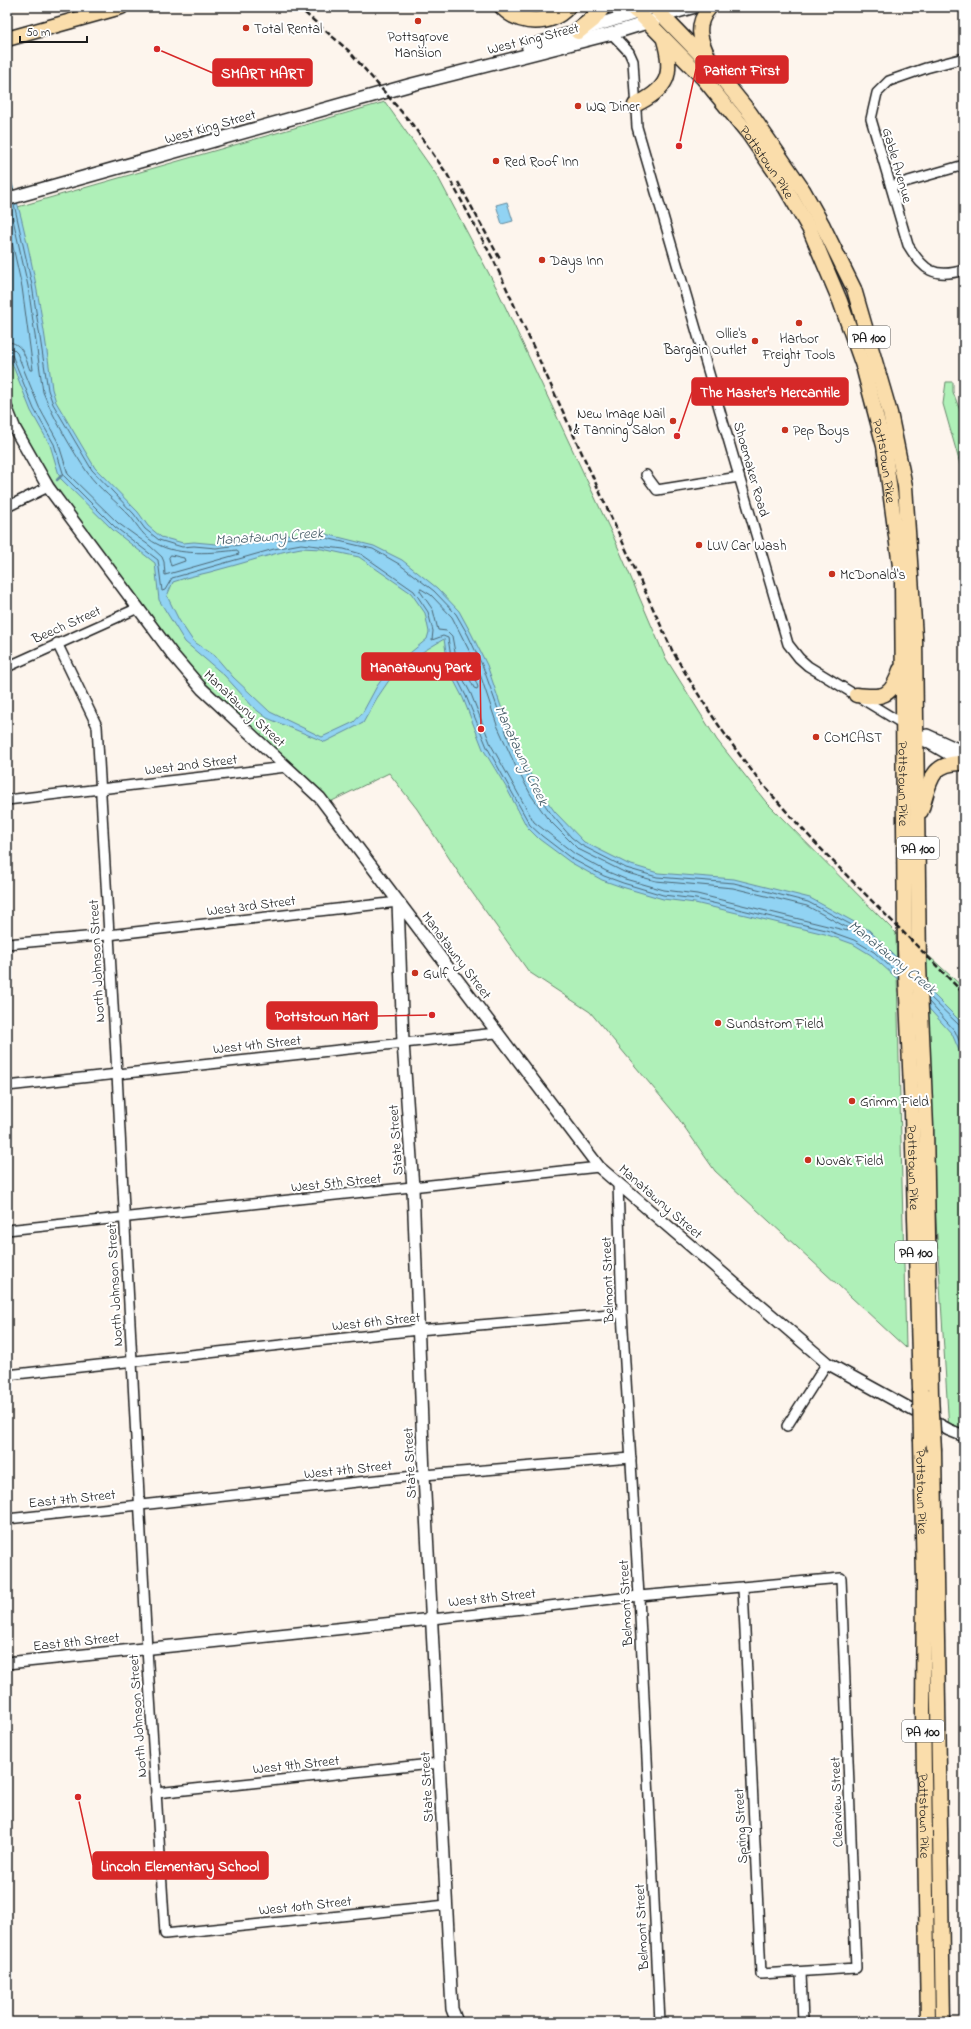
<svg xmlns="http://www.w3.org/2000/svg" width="971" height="2029" viewBox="0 0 971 2029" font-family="'Indie Flower',sans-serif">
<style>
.green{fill:#aff0b8;stroke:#66866a}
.water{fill:#91d3f3;stroke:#628a9d;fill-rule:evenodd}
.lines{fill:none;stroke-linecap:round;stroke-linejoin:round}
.shore{stroke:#4b6572;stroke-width:1}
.stream{stroke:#628a9d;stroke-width:2.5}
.minor-casing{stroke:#1c1c1c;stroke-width:12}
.tertiary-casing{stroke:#1c1c1c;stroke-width:14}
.secondary-casing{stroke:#1c1c1c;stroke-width:15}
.primary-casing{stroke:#1c1c1c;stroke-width:17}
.trunk-casing{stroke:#1c1c1c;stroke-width:17}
.motorway-casing{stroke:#1c1c1c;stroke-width:19}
.minor{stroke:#fff;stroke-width:9}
.tertiary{stroke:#fff;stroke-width:11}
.secondary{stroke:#fff;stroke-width:12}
.primary{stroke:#faddab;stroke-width:14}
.trunk{stroke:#faddab;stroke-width:14}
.motorway{stroke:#faddab;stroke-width:16}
.rail{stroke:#1c1c1c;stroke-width:2.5;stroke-dasharray:6 3;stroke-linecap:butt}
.trunk-bridge-casing{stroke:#1c1c1c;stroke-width:17;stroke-linecap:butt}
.trunk-bridge{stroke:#faddab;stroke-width:14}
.poi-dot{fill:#c8321e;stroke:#fff;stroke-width:1.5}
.labels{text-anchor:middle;stroke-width:4;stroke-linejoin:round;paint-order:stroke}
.shield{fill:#fff;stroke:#606060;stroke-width:1}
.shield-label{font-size:13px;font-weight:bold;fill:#1c1c1c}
.poi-label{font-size:14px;fill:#1c1c1c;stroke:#fff;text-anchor:start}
.street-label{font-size:14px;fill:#1c1c1c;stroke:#fff}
.water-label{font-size:15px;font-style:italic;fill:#455c67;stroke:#fff}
.leader{fill:none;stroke:#d62828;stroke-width:1.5}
.callout-dot{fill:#d62828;stroke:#fff;stroke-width:1.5}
.callout{fill:#d62828;stroke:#d62828;stroke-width:1.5}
.callout-label{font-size:15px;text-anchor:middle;font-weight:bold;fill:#fff}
</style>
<rect width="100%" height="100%" fill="#fdf5ed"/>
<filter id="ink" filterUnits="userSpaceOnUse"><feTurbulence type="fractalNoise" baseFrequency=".025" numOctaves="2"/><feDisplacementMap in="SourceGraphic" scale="8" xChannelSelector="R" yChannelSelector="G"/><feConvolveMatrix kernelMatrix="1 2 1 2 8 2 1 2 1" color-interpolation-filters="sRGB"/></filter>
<g filter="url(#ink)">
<g class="green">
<path d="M385,102L438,177L496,287L614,538L665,657L717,740L766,802L896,933L906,1348L715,1171L676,1115L590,1012L529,972L466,884L417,809L389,773L330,802C289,759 241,723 201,680C176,653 156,622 135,593C88,532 35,468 7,396V210Z"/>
<polygon points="946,382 953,382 953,392 964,421 964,478 943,404"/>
<polygon points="919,947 964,988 964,1434 949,1430"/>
</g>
<g class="water">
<path d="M7,166C29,239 43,314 52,389L56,402L95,468L138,512L148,526L161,537L183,543L194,542L216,544L292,534H326L374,546L402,560L437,588L459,611L471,633L487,665L513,742L539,790L555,812L584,842L628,864L658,873L734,879L810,898L869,930L964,1025V1119L961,1105L963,1098L961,1055L952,1034L923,1002L871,955L853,944L825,934L695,903L663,899L622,887L602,880L570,862L539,839L527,827L506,787L483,749L463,698L449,671L444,639L424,651L392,676L377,698L363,723L325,742L267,718L254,708L224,675L185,642L159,600L155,563L113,530L60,478L50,445L31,411L7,351ZM301,548L322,549L359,557L411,593L425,613L429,632L427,639L388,671L377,686L363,712L354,722L322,737L270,712L233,677L215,656L193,641L179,620L167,596L173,582C189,576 205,574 221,569C248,562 273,553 301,548Z"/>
<polygon points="507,202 513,221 502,224 496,205"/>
</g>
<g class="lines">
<g class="shore">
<polyline points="14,204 32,285 48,390 53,404 92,470 134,514 145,529 159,540 182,547 194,546 216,548 292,538 326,538 373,549 399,564 434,591 456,614 468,635 483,667 510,743 536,792 552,815 571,837 581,845 626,868 657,877 734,883 808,902 867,933 898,965"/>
<path d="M7,220L22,287L33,370H30C25,358 23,342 7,342"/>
<path d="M7,348L13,349L17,353L39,407L58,442L68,474L118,523L150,546L162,557L164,562L165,575L239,554L237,550C214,553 178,556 157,544C144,538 138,526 130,516C116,501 99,489 87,472C72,450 53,417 43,392L28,286L10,206"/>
<polyline points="7,353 12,355 34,409 54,444 64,476 115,527 158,560 162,591 165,590 172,578 274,549 301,544 344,549 361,554 414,591 428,612 433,631 432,640 443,636 448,638 453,670 466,696 487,747 530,825 542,836 572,859 604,876 623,883 663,895 696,899 826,930 854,940 874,952 898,974"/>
<polygon points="171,555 184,558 185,561 171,566 169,558"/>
<polygon points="421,589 431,595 452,617 478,668 497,725 516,767 531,795 547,818 578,849 624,872 656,881 733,888 807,906 848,928 848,931 697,894 664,890 625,879 606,871 575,854 534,822 491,745 471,694 458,669 452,636 447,631 438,630 433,610 420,591"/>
<polygon points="463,655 466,656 478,687 477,689 474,688 464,667"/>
<polyline points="928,995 960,1026 964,1027"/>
<polyline points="929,1002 955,1031 964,1052"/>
</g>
<polyline class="stream" points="57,480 62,475"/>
<g class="minor-casing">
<g id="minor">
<polyline points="664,17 699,7"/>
<polyline points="611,33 629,52 633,61 637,127 788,644 799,658 808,666 903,724"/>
<path d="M964,58L926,68L889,81L877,93L871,119L908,245C923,270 934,279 964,270"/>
<polyline points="891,186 964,165"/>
<polyline points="646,475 657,490 739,477"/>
<polyline points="7,507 48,487"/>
<polyline points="57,643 97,726 117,1074 147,1649 165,1934 447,1905"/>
<polyline points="7,667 138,608"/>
<polyline points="7,800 286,767"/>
<polyline points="7,944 108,935 398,902"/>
<polyline points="7,1086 496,1033"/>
<polyline points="618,1183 622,1313 639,1596 660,2022"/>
<polyline points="7,1230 599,1167"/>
<polyline points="7,1375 418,1330 622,1313"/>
<polyline points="787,1426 827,1363"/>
<polyline points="7,1519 424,1475 631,1458"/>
<polyline points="432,1619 639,1596 841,1578 856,1968 761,1974 743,1588"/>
<polyline points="156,1793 440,1763"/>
<polyline points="801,1973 803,2022"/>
</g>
</g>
<g class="tertiary-casing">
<g id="tertiary">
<polyline points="7,409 15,429 48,487 173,655 202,689 320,798 599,1167 827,1363 949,1430 964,1436"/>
<polyline points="912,733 964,763"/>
<polyline points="927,735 964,752"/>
<polyline points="398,902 403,1042 413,1188 424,1475 452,2009 457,2022"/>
<polyline points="7,1663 432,1619"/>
</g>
</g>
<g class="secondary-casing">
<g id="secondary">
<polyline points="528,47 654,7"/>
<polyline points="7,199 410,85 610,34 655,20"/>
</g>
</g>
<g class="primary-casing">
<polyline id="primary" points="7,39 121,7"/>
</g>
<g class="trunk-casing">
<g id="trunk">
<polyline points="654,7 717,72 750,113 803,190 823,226 854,289 890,413 905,486 915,637 919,965 926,1127 931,1396"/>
<path id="s1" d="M637,11L703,78L748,133L784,185L810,230L840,301L863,366L884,446L902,581L905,949L912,1113L920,1390"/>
<path d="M709,58C699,39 695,24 710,7"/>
<path d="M635,105C668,89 674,75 664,40"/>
<path d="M856,695C883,698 891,698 900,670"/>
<path d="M921,811C930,784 929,762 963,763"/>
<path id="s2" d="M921,1441L924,1581L923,1711L928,2022"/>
<polyline points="934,1451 943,2022"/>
</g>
</g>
<g class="motorway-casing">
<g id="motorway">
<path d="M503,7C521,25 550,25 567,7"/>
<polyline points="633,7 637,11"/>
<polyline points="578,31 592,20 602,7"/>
</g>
</g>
<use href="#minor" class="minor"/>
<use href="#tertiary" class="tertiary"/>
<use href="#secondary" class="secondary"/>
<use href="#primary" class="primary"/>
<use href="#trunk" class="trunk"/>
<use href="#motorway" class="motorway"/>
<g class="rail">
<path d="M298,7L349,51L412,124L447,174L494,261L672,650C698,696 727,740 760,781C823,856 896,923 964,994"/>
<polyline points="458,182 501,261"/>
</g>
<g class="trunk-bridge-casing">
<g id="trunk-bridge">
<polyline points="920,1390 921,1441"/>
<polyline points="931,1396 934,1451"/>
</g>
</g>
<use href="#trunk-bridge" class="trunk-bridge"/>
</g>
</g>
<g class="poi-dot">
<circle cx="418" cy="21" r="4"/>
<circle cx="246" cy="28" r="4"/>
<circle cx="578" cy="106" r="4"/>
<circle cx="496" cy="161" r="4"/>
<circle cx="542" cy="260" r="4"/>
<circle cx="799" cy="323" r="4"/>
<circle cx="755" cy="341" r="4"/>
<circle cx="673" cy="421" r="4"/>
<circle cx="785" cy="430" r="4"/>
<circle cx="699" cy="545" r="4"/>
<circle cx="832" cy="574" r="4"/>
<circle cx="816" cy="737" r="4"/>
<circle cx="415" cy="973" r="4"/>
<circle cx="718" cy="1023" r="4"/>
<circle cx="852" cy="1101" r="4"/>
<circle cx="808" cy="1160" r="4"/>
</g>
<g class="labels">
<g class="shield">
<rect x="848" y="326" width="42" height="22" rx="3"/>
<rect x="897" y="837" width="42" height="22" rx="3"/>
<rect x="895" y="1241" width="42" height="22" rx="3"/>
<rect x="902" y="1720" width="42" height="22" rx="3"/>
</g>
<g class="shield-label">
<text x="869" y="342">PA 100</text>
<text x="918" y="853">PA 100</text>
<text x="916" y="1257">PA 100</text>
<text x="923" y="1736">PA 100</text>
</g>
<g class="poi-label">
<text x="254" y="33">Total Rental</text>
<text x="418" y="41" text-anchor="middle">Pottsgrove<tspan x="418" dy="16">Mansion</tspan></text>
<text x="586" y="111">WQ Diner</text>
<text x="504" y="166">Red Roof Inn</text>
<text x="550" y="265">Days Inn</text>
<text x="747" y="338" text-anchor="end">Ollie's<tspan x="747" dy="16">Bargain Outlet</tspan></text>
<text x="799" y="343" text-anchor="middle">Harbor<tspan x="799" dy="16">Freight Tools</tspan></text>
<text x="665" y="418" text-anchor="end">New Image Nail<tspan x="665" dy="16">&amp; Tanning Salon</tspan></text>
<text x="793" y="435">Pep Boys</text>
<text x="707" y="550">LUV Car Wash</text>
<text x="840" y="579">McDonald's</text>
<text x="824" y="742">COMCAST</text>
<text x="423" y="978">Gulf</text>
<text x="726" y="1028">Sundstrom Field</text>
<text x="860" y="1106">Grimm Field</text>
<text x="816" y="1165">Novak Field</text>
</g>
<g class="street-label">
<text transform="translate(533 38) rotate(-14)" y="5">West King Street</text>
<text transform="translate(210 126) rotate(-16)" y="5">West King Street</text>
<text dy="5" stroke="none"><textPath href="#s1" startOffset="200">Pottstown Pike</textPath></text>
<text transform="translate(898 165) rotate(74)" y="5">Gable Avenue</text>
<text dy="5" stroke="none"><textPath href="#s1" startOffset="524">Pottstown Pike</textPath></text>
<text transform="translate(752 469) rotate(74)" y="5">Shoemaker Road</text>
<text transform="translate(66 624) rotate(-24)" y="5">Beech Street</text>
<text transform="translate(245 708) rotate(43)" y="5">Manatawny Street</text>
<text transform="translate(191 764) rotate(-7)" y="5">West 2nd Street</text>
<text dy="5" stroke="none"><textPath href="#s1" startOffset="848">Pottstown Pike</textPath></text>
<text transform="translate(251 905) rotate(-7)" y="5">West 3rd Street</text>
<text transform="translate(457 955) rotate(53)" y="5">Manatawny Street</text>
<text transform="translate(96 961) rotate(-93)" y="5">North Johnson Street</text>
<text transform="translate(257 1044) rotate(-6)" y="5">West 4th Street</text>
<text transform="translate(395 1140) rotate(-94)" y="5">State Street</text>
<text dy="5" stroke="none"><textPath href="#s1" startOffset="1232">Pottstown Pike</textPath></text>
<text transform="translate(336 1182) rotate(-6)" y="5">West 5th Street</text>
<text transform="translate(661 1201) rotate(41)" y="5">Manatawny Street</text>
<text transform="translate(607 1280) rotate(-92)" y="5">Belmont Street</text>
<text transform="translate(114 1285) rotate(-93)" y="5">North Johnson Street</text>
<text transform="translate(376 1321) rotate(-6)" y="5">West 6th Street</text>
<text transform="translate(409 1463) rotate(-93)" y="5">State Street</text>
<text transform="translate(348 1469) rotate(-6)" y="5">West 7th Street</text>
<text dy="5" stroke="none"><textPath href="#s2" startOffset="51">Pottstown Pike</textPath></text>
<text transform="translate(72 1498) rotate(-6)" y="5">East 7th Street</text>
<text transform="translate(492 1597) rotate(-6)" y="5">West 8th Street</text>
<text transform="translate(625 1603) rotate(-93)" y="5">Belmont Street</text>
<text transform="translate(76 1641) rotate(-6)" y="5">East 8th Street</text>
<text transform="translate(137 1716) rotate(-94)" y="5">North Johnson Street</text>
<text transform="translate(296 1764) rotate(-6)" y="5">West 9th Street</text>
<text transform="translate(426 1787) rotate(-93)" y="5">State Street</text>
<text transform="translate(836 1802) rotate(-92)" y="5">Clearview Street</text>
<text dy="5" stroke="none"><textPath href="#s2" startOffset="375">Pottstown Pike</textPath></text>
<text transform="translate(740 1826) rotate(-93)" y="5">Spring Street</text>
<text transform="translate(305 1905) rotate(-6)" y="5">West 10th Street</text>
<text transform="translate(641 1927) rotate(-93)" y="5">Belmont Street</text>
</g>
<g class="water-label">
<text transform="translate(269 536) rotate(-4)" y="5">Manatawny Creek</text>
<text transform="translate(522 755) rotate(65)" y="5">Manatawny Creek</text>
<text transform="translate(893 957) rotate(39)" y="5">Manatawny Creek</text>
</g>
</g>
<path class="leader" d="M679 146L696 69M157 49L213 73M677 436L692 392M481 729L480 666M432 1015L377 1016M78 1797L93 1865"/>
<g class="callout-dot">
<circle cx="679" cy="146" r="4"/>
<circle cx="157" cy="49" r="4"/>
<circle cx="677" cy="436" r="4"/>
<circle cx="481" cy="729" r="4"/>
<circle cx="432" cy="1015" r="4"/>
<circle cx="78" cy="1797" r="4"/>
</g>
<g class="callout">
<rect x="696" y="56" width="92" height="27" rx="4"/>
<rect x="213" y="59" width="99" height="27" rx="4"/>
<rect x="692" y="378" width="156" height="27" rx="4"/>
<rect x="362" y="653" width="118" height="27" rx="4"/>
<rect x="267" y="1002" width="110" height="27" rx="4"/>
<rect x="93" y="1852" width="175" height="27" rx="4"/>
</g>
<g class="callout-label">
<text x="742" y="75">Patient First</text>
<text x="263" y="78">SMART MART</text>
<text x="770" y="397">The Master's Mercantile</text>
<text x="421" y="672">Manatawny Park</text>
<text x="322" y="1021">Pottstown Mart</text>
<text x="180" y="1871">Lincoln Elementary School</text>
</g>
<rect width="971" height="2029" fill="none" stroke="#fff" stroke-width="24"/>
<rect x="12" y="12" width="947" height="2005" fill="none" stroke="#1c1c1c" stroke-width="1.5" filter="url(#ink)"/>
<path d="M20 36v6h67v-6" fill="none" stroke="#1c1c1c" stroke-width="2"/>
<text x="26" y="36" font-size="12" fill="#1c1c1c" stroke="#ffffff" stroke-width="3" paint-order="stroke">50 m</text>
</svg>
